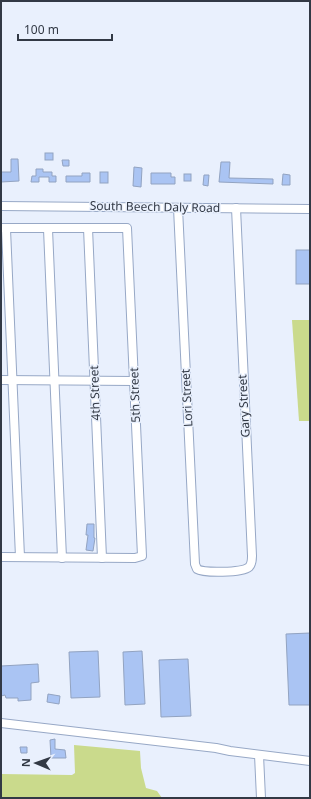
<svg xmlns="http://www.w3.org/2000/svg" width="311" height="799" viewBox="0 0 311 799" font-family="'Noto Sans',sans-serif">
<style>
.green{fill:#cada8c}
.building{fill:#aac4f3;stroke:#92a3c1}
.lines{fill:none;stroke-linecap:round;stroke-linejoin:round}
.minor-casing{stroke:#97a8c6;stroke-width:10}
.minor{stroke:#fff;stroke-width:8}
.labels{text-anchor:middle;stroke-width:3;stroke-linejoin:round;paint-order:stroke}
.street-label{font-size:12px;fill:#323945;stroke:#e9f0fd}
</style>
<rect width="100%" height="100%" fill="#e9f0fd"/>
<g class="green">
<polygon points="292,320 310,320 310,421 299,421"/>
<polygon points="74,745 140,751 141,768 146,788 157,791 162,798 1,798 1,774 72,775 75,773"/>
</g>
<g class="building">
<rect x="45" y="153" width="8" height="7"/>
<polygon points="11,159 18,159 19,181 1,182 1,172 11,172"/>
<polygon points="62,160 69,160 69,166 63,166"/>
<polygon points="221,162 230,162 229,178 273,179 273,184 219,182"/>
<polygon points="134,167 142,168 141,187 133,186"/>
<polygon points="36,169 43,169 43,172 52,172 52,176 56,176 56,182 49,182 49,177 39,177 39,182 31,182 32,176 36,176"/>
<rect x="100" y="172" width="8" height="11"/>
<polygon points="82,173 90,173 90,182 66,182 66,176 82,176"/>
<polygon points="151,173 171,173 171,177 175,177 175,184 151,184"/>
<rect x="184" y="174" width="7" height="7"/>
<polygon points="283,174 290,175 290,185 282,185"/>
<polygon points="204,175 209,175 208,186 203,185"/>
<rect x="296" y="250" width="14" height="34"/>
<polygon points="87,524 94,524 94,538 95,538 93,551 86,550 88,535 86,535"/>
<polygon points="310,633 310,705 289,705 286,634"/>
<polygon points="98,651 100,697 71,698 69,652"/>
<polygon points="142,651 145,704 125,705 123,652"/>
<polygon points="188,659 191,716 161,717 159,660"/>
<polygon points="38,664 39,682 31,683 31,700 18,701 18,698 6,698 5,695 1,696 1,666"/>
<polygon points="48,694 60,696 59,704 47,702"/>
<polygon points="55,739 55,749 65,750 66,758 51,758 50,740"/>
<polygon points="20,747 27,747 27,753 21,753"/>
</g>
<g class="lines">
<g class="minor-casing">
<g id="minor">
<polyline points="1,206 310,209"/>
<path d="M178,208L195,564L197,569C203,573 242,573 249,567C252,564 252,560 252,556L236,208"/>
<polyline points="1,228 127,228 142,556 135,558 1,557"/>
<polyline points="88,228 102,558"/>
<polyline points="6,229 20,557"/>
<polyline points="48,229 62,558"/>
<polyline points="1,380 134,381"/>
<polyline points="1,723 216,748 230,751 310,761"/>
<polyline points="259,755 261,798"/>
</g>
</g>
<use href="#minor" class="minor"/>
</g>
<g class="labels">
<g class="street-label">
<text transform="translate(155 207) rotate(1)" y="4">South Beech Daly Road</text>
<text transform="translate(95 393) rotate(-92)" y="4">4th Street</text>
<text transform="translate(135 395) rotate(-92)" y="4">5th Street</text>
<text transform="translate(187 398) rotate(-93)" y="4">Lori Street</text>
<text transform="translate(244 406) rotate(-93)" y="4">Gary Street</text>
</g>
</g>
<rect width="311" height="799" fill="none" stroke="#323945" stroke-width="4"/>
<g transform="translate(36 763) rotate(272)" stroke="#e9f0fd" stroke-width="3" paint-order="stroke">
<path d="M0-3L7 15L0 10L-7 15Z" fill="#323945"/>
<text y="-6" font-size="11" font-weight="bold" text-anchor="middle" fill="#323945">N</text>
</g>
<path d="M18 34v6h94v-6" fill="none" stroke="#323945" stroke-width="2"/>
<text x="24" y="34" font-size="12" fill="#323945" stroke="#e9f0fd" stroke-width="3" paint-order="stroke">100 m</text>
</svg>
